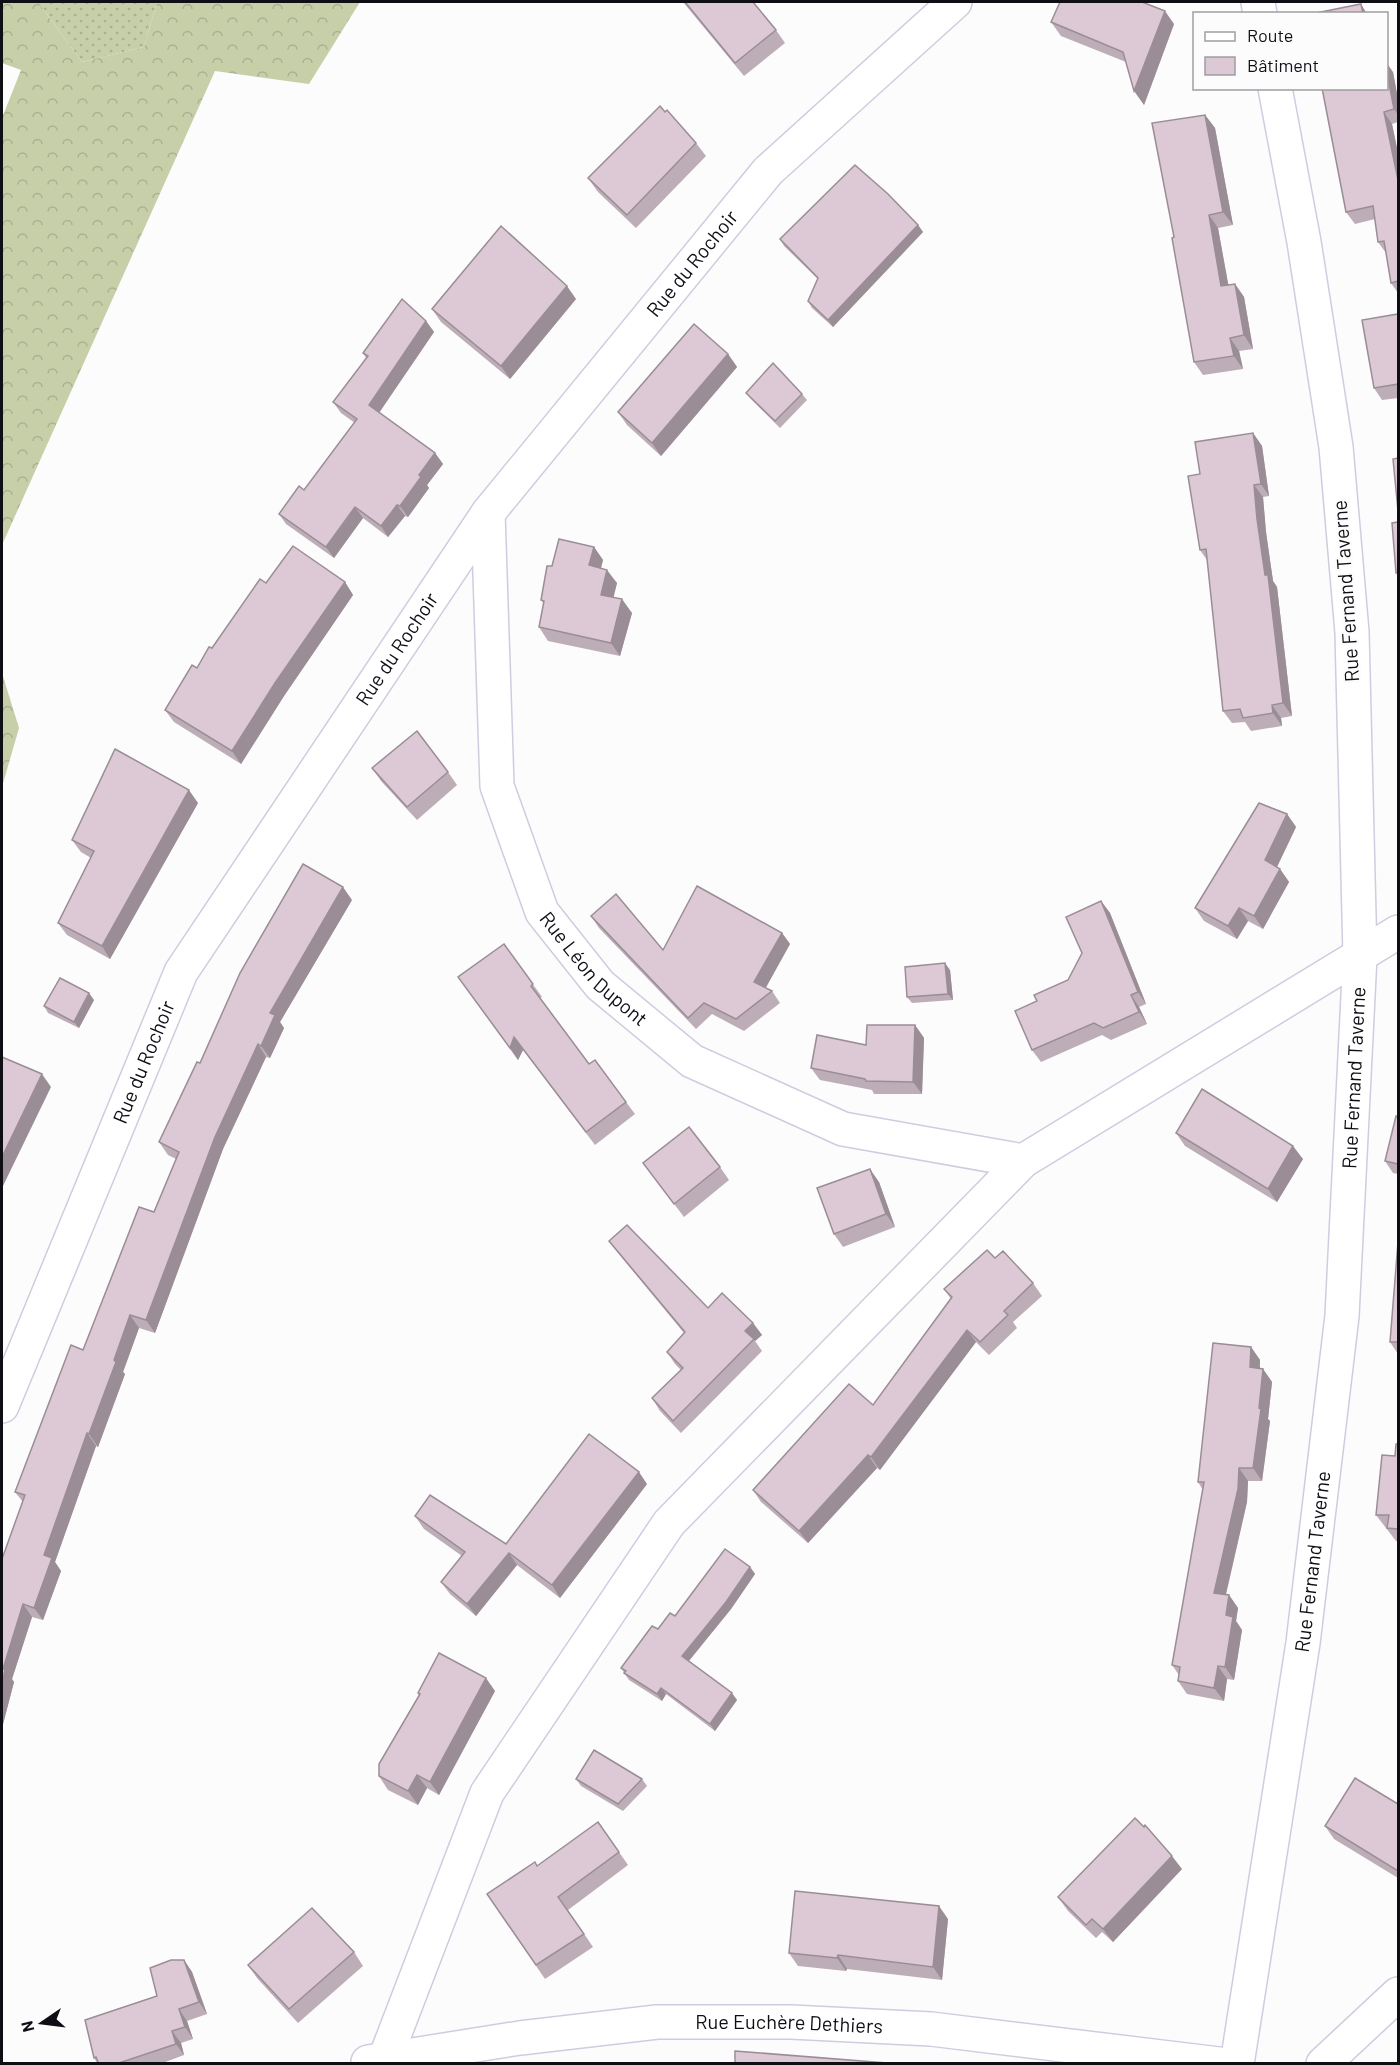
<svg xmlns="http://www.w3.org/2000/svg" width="1400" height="2065" viewBox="0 0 1400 2065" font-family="Barlow,sans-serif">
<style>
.grass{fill:url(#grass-dots)}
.forest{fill:url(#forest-crowns)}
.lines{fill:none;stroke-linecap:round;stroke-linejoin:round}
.minor-casing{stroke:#d0cce0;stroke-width:36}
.tertiary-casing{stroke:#d0cce0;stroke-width:36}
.minor{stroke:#fff;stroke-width:33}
.tertiary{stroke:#fff;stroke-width:33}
.wall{fill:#bdadb7}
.shaded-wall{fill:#9a8d95}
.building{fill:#dcc9d5;stroke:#9a8d95;stroke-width:1.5}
.labels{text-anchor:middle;stroke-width:5;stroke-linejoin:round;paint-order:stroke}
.street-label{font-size:20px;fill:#100e15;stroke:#fcfcfc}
</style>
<defs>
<pattern id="grass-dots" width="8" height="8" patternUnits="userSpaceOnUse" patternTransform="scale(1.5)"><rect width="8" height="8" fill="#c7cfa8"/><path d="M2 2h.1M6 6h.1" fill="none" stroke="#aab190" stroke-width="1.8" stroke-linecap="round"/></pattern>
<pattern id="forest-crowns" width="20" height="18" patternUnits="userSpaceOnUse" patternTransform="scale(1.5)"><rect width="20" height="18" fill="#c7cfa8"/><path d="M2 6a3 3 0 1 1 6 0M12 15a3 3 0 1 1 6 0" fill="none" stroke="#aab190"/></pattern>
</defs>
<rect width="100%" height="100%" fill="#fcfcfc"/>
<polygon class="grass" points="38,2 157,2 144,47 82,62"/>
<g class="forest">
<polygon points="2,2 38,2 82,62 144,47 157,2 360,2 309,84 215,71 2,545 2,118 21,70 2,63"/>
<polygon points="2,673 19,728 2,787"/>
</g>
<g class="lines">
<g class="minor-casing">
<g id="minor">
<polyline points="1258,2 1260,14"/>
<path id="s1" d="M488,513L497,786L542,912L600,985L692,1061L843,1129L1023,1161"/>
<path id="s2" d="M2,1406L181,972L488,513L768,171L955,2"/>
<path id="s3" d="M368,2062L520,2038L657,2022H791L931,2029L1219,2064"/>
<polyline points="383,2064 487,1793 669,1523 1023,1161 1398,932"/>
<path id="s4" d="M1237,2064L1303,1643L1342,1316L1360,956L1352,632L1336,447L1304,242L1275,88"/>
</g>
</g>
<g class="tertiary-casing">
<polyline id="tertiary" points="1323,2064 1398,1994"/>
</g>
<use href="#minor" class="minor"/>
<use href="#tertiary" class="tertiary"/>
</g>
<g class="wall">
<polygon points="683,2 753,2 776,30 785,43 744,76"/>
<polygon points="1051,22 1174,24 1144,105 1126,62 1061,36"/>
<polygon points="1393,72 1398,99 1398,122 1392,124 1398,153 1398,293 1391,283 1386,253 1378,242 1375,219 1355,224 1346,212"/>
<polygon points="1205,115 1215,128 1233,225 1218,228 1228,285 1235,284 1244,297 1253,349 1239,351 1243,369 1203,375 1194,362 1174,237"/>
<polygon points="696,143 706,156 636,228 598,192 588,178"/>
<polygon points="918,225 923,232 833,327 812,308 808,301 818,279 784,246 780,239"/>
<polygon points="576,299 510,379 441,322 432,309"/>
<polygon points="1398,314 1398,398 1382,400 1374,388"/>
<polygon points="426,321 434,332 379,412 435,453 443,464 427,485 429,488 408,517 405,516 388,537 363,518 334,558 286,524 279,514 304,490 355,423 341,413 333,402 366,358 363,353"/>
<polygon points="728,354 737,367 661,456 627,425 618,412"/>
<polygon points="746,393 802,394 807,400 780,428 751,399"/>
<polygon points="1253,433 1262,446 1269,496 1263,497 1266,532 1273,581 1277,587 1292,716 1281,718 1282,726 1251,731 1245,722 1232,723 1223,711 1207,560 1200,550 1200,474"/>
<polygon points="594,547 603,560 601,568 617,583 613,597 632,613 620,656 548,641 539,627 544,604 541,600 552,566"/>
<polygon points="345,582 353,595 284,696 241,764 174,722 165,710 212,648 266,583"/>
<polygon points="372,768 448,772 457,785 417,820 381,781"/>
<polygon points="198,803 110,959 67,935 58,923 91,858 81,852 72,840"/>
<polygon points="1287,814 1296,827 1277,867 1280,869 1289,882 1263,929 1248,921 1237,939 1204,921 1195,908"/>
<polygon points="352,900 280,1022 284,1028 270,1058 266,1057 223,1149 155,1333 139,1328 123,1372 125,1374 98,1447 96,1446 55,1562 61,1571 43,1620 32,1617 12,1679 14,1682 2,1728 23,1502 15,1492 83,1350 154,1212 176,1159 168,1155 159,1142"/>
<polygon points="1101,901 1110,913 1146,1004 1139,1007 1147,1024 1111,1040 1102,1035 1041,1062 1032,1050 1082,953"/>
<polygon points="591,916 663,950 782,933 790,944 765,988 772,991 780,1003 744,1031 712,1014 696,1029 599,928"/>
<polygon points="504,944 542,997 540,998 589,1064 626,1102 635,1114 595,1145 523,1050 518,1060 458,977"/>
<polygon points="950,970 953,1000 912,1003 907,997"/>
<polygon points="94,1000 79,1028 48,1013 44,1006"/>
<polygon points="915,1025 924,1038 922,1094 874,1094 872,1090 820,1080 811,1068"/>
<polygon points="1398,1116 1398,1174 1393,1173 1385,1161"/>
<polygon points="1176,1133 1303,1159 1277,1202 1185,1146"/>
<polygon points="643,1163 720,1167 729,1180 684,1217"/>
<polygon points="879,1182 895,1227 843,1247 834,1234"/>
<polygon points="609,1241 708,1308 753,1323 762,1335 755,1341 762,1351 681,1433 660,1411 652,1398 681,1370 675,1364 667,1352 684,1333 618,1253"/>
<polygon points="1398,1242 1398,1354 1390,1342"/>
<polygon points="995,1258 1033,1283 1042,1296 1013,1322 1017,1328 989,1355 976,1342 880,1470 877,1468 808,1543 761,1502 753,1490 873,1405 951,1299 944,1289"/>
<polygon points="1251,1347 1260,1360 1260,1368 1263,1369 1272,1382 1268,1419 1270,1421 1262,1481 1248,1481 1247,1502 1226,1595 1229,1595 1238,1608 1236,1621 1242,1630 1234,1680 1227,1679 1224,1701 1187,1694 1178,1681 1179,1675 1172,1665 1203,1490 1198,1482"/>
<polygon points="1398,1444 1398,1542 1396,1541 1376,1515"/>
<polygon points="647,1484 560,1598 517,1565 476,1616 450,1594 441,1582 462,1556 424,1529 415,1516 506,1544"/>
<polygon points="750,1567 755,1574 731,1609 689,1661 737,1700 715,1731 666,1694 662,1701 629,1680 621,1668 658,1629 675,1616"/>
<polygon points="495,1691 439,1795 427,1788 418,1805 388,1790 379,1776 419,1696 418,1693"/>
<polygon points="576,1779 642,1779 647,1786 623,1811 581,1786"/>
<polygon points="1398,1804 1398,1878 1334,1839 1325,1826"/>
<polygon points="598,1822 628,1865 568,1910 593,1947 545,1979 487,1894 537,1866"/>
<polygon points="1182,1869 1113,1942 1102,1932 1096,1938 1068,1911 1058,1897"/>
<polygon points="948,1919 942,1980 847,1969 846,1971 798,1966 789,1953"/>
<polygon points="354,1952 363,1966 298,2023 257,1978 248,1965"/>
<polygon points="184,1960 192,1972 207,2014 187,2021 193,2039 181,2043 184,2055 160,2064 98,2064 94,2058 157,1996"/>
</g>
<g class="shaded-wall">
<polygon points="1361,4 1367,14 1363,14"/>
<polygon points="1165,11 1174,24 1144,105 1134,91"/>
<polygon points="1386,62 1393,72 1398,99 1398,115 1394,109 1386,68"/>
<polygon points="1384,112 1392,124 1398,153 1398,180"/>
<polygon points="1205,115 1215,128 1233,225 1223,212"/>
<polygon points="1209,215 1218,228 1231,299 1221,286"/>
<polygon points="918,225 923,232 833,327 828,320"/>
<polygon points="1235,284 1244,297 1253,349 1244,335"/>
<polygon points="567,286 576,299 510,379 501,366"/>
<polygon points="426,321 434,332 377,416 369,405"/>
<polygon points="1230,338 1239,351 1243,369 1234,356"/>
<polygon points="728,354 737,367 661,456 652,443"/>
<polygon points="1253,433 1262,446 1269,496 1261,484"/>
<polygon points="435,453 443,464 427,485 429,488 408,517 400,506 419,475"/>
<polygon points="1254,485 1263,497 1266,532 1273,581 1277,587 1292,716 1283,703 1257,519"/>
<polygon points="397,505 405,516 388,537 381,526"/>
<polygon points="355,507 363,518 334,558 326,547"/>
<polygon points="594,547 603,560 598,579 589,565"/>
<polygon points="607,570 617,583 611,608 601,595"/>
<polygon points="345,582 353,595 284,696 241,764 232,751 275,683"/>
<polygon points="622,599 632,613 620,656 611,643"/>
<polygon points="1272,705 1281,718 1282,726 1273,713"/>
<polygon points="189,790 198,803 110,959 102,946"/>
<polygon points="1287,814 1296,827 1274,873 1265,860"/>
<polygon points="1280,869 1289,882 1263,929 1254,916"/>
<polygon points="343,887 352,900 280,1022 284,1028 270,1058 261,1046 270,1013"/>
<polygon points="1101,901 1110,913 1146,1004 1138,992"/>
<polygon points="1239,908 1248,921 1237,939 1228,926"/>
<polygon points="782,933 790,944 763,993 754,982"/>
<polygon points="945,963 950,970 953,1000 948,994"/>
<polygon points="89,993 94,1000 79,1028 74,1022"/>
<polygon points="1131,995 1139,1007 1147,1024 1139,1012"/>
<polygon points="915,1025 924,1038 922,1094 913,1082"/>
<polygon points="514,1037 523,1050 518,1060 510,1048"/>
<polygon points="258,1044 266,1057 223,1149 155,1333 146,1320 215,1137"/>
<polygon points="42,1074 51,1087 2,1188 2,1157"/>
<polygon points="1293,1146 1303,1159 1277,1202 1268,1189"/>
<polygon points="870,1169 879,1182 895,1227 886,1214"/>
<polygon points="130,1315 139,1328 123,1372 125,1374 98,1447 89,1434 114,1360"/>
<polygon points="753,1323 762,1335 755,1341 745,1331"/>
<polygon points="967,1330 976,1342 880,1470 871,1457"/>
<polygon points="1251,1347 1260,1360 1259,1380 1250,1367"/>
<polygon points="1263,1369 1272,1382 1268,1419 1270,1421 1262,1481 1253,1468"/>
<polygon points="87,1433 96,1446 55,1562 61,1571 43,1620 34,1608 44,1555"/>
<polygon points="868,1455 877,1468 808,1543 799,1531"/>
<polygon points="1239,1468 1248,1481 1247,1502 1223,1606 1214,1593"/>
<polygon points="639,1472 647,1484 560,1598 552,1585"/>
<polygon points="509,1553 517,1565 476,1616 467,1604"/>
<polygon points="750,1567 755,1574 731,1609 687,1663 682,1656"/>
<polygon points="1229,1595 1238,1608 1236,1621 1242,1630 1234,1680 1225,1667 1226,1615"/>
<polygon points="23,1604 32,1617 12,1679 14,1682 2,1728 2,1684 3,1669"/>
<polygon points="1218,1666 1227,1679 1224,1701 1214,1688"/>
<polygon points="486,1678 495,1691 439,1795 430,1782"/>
<polygon points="661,1688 666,1694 662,1701 657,1694"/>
<polygon points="732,1693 737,1700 715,1731 710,1724"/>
<polygon points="417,1775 427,1788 418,1805 408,1791"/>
<polygon points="1172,1856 1182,1869 1113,1942 1103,1929"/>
<polygon points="939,1906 948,1919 942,1980 933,1967"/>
<polygon points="838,1955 847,1969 846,1971 837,1958"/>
<polygon points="184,1960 192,1972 207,2014 199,2002"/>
<polygon points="179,2009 187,2021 193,2039 185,2027"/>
<polygon points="172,2031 181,2043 184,2055 176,2044"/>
</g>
<g class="building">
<polygon points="685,2 753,2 776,30 735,63"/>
<polygon points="1060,2 1142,2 1165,11 1134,91 1123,52 1051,22"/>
<polygon points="1361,4 1363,14 1311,14"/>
<polygon points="1386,68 1394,109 1384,112 1398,180 1398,281 1391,283 1384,241 1378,242 1373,206 1346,212 1322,88 1386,88"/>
<polygon points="660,106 665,112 667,110 696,143 627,215 588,178"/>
<polygon points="1205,115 1223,212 1209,215 1221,286 1235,284 1244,335 1230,338 1234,356 1194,362 1172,238 1174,237 1152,123"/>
<polygon points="855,165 888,194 918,225 828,320 808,301 818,278 780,239"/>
<polygon points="501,226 567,286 501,366 432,309"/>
<polygon points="402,299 426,321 369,405 435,453 419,475 421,477 400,506 397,505 381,526 355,507 326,547 279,514 299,486 304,490 357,419 333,402 368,356 363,353"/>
<polygon points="1398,314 1398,384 1374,388 1362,320"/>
<polygon points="694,324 728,354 652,443 618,412"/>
<polygon points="773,363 802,394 775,421 746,393"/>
<polygon points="1253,433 1261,484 1254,485 1257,519 1265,575 1268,575 1283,703 1272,705 1273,713 1243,718 1240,709 1223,711 1206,549 1200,550 1188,476 1200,474 1195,442"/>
<polygon points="1398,458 1398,511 1393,459"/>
<polygon points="1398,522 1398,573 1396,573 1392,523"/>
<polygon points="559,539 594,547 589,565 607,570 601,595 622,599 611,643 539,627 544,601 541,600 547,566 552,566"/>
<polygon points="293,546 345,582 275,683 232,751 165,710 192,665 197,668 209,647 212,648 260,579 266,583"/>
<polygon points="417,731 448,772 407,807 372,768"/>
<polygon points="115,749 189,790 102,946 58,923 94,851 72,840"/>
<polygon points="1259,803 1287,814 1265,860 1280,869 1254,916 1239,908 1228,926 1195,908"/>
<polygon points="303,864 343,887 270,1013 275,1015 261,1046 258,1044 215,1137 146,1320 130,1315 114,1360 116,1362 89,1434 87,1433 44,1555 52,1558 34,1608 23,1604 3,1669 5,1669 2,1684 2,1559 25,1495 15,1492 71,1345 83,1350 139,1207 154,1212 179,1152 159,1142 197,1062 200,1063 240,973"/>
<polygon points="697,886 782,933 754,982 772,991 736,1019 704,1003 688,1018 591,916 616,894 663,950"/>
<polygon points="1101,901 1138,992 1131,995 1139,1012 1103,1028 1094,1023 1032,1050 1015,1011 1037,1001 1034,995 1068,980 1082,953 1066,917"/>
<polygon points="504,944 533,984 531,986 589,1064 595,1060 626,1102 586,1132 514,1037 510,1048 458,977"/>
<polygon points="945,963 948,994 907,997 905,967"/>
<polygon points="60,978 89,993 74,1022 44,1006"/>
<polygon points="867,1025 915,1025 913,1082 866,1081 865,1079 811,1068 817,1035 866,1045"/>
<polygon points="2,1057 42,1074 2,1157"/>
<polygon points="1202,1089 1293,1146 1268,1189 1176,1133"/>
<polygon points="1396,1116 1398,1116 1398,1164 1385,1161"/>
<polygon points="689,1127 720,1167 674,1204 643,1163"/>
<polygon points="870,1169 886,1214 834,1234 817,1188"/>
<polygon points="627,1225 708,1308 722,1293 753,1323 745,1331 754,1339 673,1421 652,1398 683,1368 667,1352 685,1332 609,1241"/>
<polygon points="1398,1242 1398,1342 1390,1342"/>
<polygon points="987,1250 995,1258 1003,1251 1033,1283 1004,1311 1008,1315 980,1342 967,1330 871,1457 868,1455 799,1531 753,1490 849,1384 873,1405 952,1297 944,1289"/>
<polygon points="1213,1343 1251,1347 1250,1367 1263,1369 1259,1408 1261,1409 1253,1468 1239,1468 1238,1489 1214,1593 1229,1595 1226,1615 1233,1617 1225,1667 1218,1666 1214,1688 1178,1681 1180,1667 1172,1665 1204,1482 1198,1482"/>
<polygon points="589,1434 639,1472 552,1585 509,1553 467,1604 441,1582 465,1552 415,1516 430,1495 506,1544"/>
<polygon points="1396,1444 1398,1444 1398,1529 1387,1528 1389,1515 1376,1515 1382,1455 1395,1456"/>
<polygon points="725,1549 750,1567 726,1602 682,1656 732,1693 710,1724 661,1688 657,1694 624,1673 626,1671 621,1668 652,1626 658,1629 670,1613 675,1616"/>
<polygon points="439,1653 486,1678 430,1782 417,1775 408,1791 379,1776 379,1764 420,1694 418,1693"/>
<polygon points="594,1750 642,1779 618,1804 576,1779"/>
<polygon points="1355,1778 1398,1804 1398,1871 1325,1826"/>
<polygon points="1135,1818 1144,1827 1145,1825 1172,1856 1103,1929 1092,1919 1086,1925 1058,1897"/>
<polygon points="598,1822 619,1852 558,1897 584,1934 536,1965 487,1894 535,1862 537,1866"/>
<polygon points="795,1891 939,1906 933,1967 838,1955 837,1958 789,1953"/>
<polygon points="312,1908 354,1952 289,2009 248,1965"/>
<polygon points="171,1960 184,1960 199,2002 179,2009 185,2027 172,2031 176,2044 116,2064 99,2064 96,2057 94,2058 85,2020 157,1996 150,1968"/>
<polygon points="735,2051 900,2064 735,2064"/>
</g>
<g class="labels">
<g class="street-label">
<text dy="7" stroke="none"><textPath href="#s2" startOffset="1344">Rue du Rochoir</textPath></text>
<text transform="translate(1346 591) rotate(-94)" y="7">Rue Fernand Taverne</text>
<text dy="7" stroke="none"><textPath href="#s2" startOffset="858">Rue du Rochoir</textPath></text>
<text dy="7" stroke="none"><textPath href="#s1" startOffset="484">Rue Léon Dupont</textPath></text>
<text dy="7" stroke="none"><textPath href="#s2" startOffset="372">Rue du Rochoir</textPath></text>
<text dy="7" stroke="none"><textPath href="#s4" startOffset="994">Rue Fernand Taverne</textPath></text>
<text dy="7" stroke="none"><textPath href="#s4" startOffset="508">Rue Fernand Taverne</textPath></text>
<text dy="7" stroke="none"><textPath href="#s3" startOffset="424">Rue Euchère Dethiers</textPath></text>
</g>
</g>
<rect width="1400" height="2065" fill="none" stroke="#100e15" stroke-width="6"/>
<rect x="1193" y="12" width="195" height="78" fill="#fcfcfc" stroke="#9e9da0" stroke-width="1.5"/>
<rect x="1205" y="32" width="30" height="9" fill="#ffffff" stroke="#9e9da0" stroke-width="1.5"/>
<text x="1247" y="42" font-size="18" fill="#100e15">Route</text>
<rect x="1205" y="57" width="30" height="18" fill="#dcc9d5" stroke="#9e9da0" stroke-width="1.5"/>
<text x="1247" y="72" font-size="18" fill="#100e15">Bâtiment</text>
<g transform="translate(42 2023) rotate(256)" stroke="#fcfcfc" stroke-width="4.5" paint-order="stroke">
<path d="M0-4.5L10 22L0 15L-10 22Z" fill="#100e15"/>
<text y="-9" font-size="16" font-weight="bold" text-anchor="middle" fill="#100e15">N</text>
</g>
</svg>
